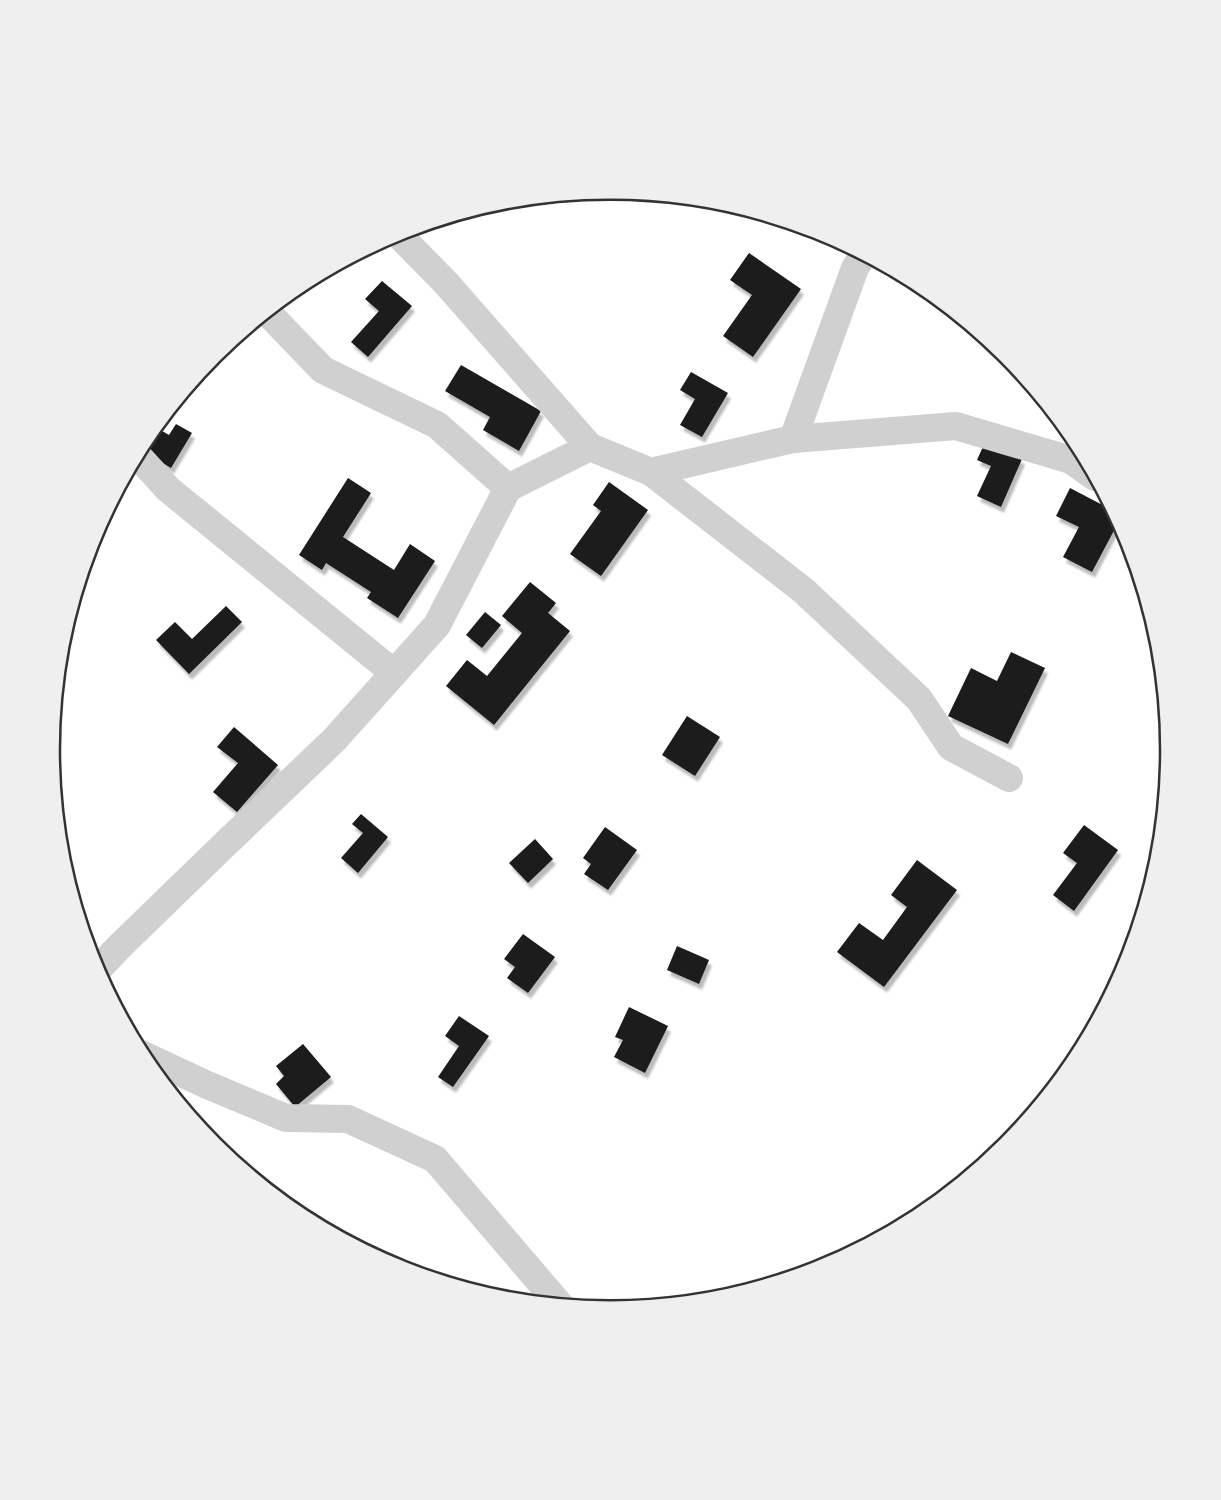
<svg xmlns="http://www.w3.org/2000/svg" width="1221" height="1500" viewBox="0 0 1221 1500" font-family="'DM Sans',sans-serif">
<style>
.building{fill:#1a1a1a;filter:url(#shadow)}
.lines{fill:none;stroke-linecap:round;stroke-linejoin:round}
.minor{stroke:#d0d0d0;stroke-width:28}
.rim{fill:none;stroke:#333;stroke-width:2.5}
</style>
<defs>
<filter id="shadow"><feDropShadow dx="3" dy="5.5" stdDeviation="1" flood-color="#0004"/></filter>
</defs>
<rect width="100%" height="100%" fill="#fff"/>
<g class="building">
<polygon points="749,253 801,289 753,357 723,336 752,295 730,280"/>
<polygon points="382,281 412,306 368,357 351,342 379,311 365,299"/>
<polygon points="461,365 541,411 519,451 483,430 490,417 445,391"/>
<polygon points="691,372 728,393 702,437 680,425 695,399 680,390"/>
<polygon points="176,424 192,433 171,468 140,449 146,439 155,427 169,435"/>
<polygon points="985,442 1022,459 1001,507 977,496 991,466 977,460"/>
<polygon points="348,478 371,493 343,537 394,570 410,544 435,561 398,618 367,598 371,592 326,563 322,570 299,555"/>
<polygon points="609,482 648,510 601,576 570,554 601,511 593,505"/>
<polygon points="1070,488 1114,511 1119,521 1092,572 1063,557 1079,527 1056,516"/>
<polygon points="530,582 556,603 548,613 570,631 494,725 446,686 467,660 487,676 522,633 502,616"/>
<polygon points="226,606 242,622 189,674 156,640 175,622 192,639"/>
<polygon points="485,612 501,625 482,648 466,635"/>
<polygon points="1011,652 1045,668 1008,744 948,716 971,668 997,681"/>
<polygon points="687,716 720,737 695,776 662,755"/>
<polygon points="234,727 278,765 237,812 213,792 238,763 217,747"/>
<polygon points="361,814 388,837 358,873 341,858 363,833 352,824"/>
<polygon points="1084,825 1118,850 1074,911 1053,895 1077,863 1063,853"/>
<polygon points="605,827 637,850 608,890 584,874 591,864 583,858"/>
<polygon points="535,839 553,859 528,883 509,863"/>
<polygon points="917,860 957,890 884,987 837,952 859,923 883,940 907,907 891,895"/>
<polygon points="523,934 555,957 528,993 507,978 515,967 504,959"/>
<polygon points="677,946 709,960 699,984 667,970"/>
<polygon points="629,1007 668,1026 645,1073 614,1057 623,1040 615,1037"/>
<polygon points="459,1016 489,1036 453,1087 438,1077 459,1046 445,1036"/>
<polygon points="303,1044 331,1077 295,1107 276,1084 284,1076 276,1066"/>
</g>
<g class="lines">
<g class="minor">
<polyline points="397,233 446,283 590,447"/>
<polyline points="267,312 323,370 437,425 508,488"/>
<polyline points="793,439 855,268 864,254"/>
<polyline points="137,455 168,489 394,673"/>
<polyline points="651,472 793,439 956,426 1071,460 1095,477"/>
<polyline points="97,970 121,945 220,849 334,740 437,625 508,488 590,447 651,472 804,591 919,699 951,747 1009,778"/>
<polyline points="143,1055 205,1084 286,1118 348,1119 435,1159 559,1304"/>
</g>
</g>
<path d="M0 0H1221V1500H0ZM60 750a550 550 0 1 1 1100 0a550 550 0 1 1-1100 0Z" fill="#efefef" fill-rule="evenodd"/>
<path class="rim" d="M60 750a550 550 0 1 1 1100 0a550 550 0 1 1-1100 0Z"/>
</svg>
